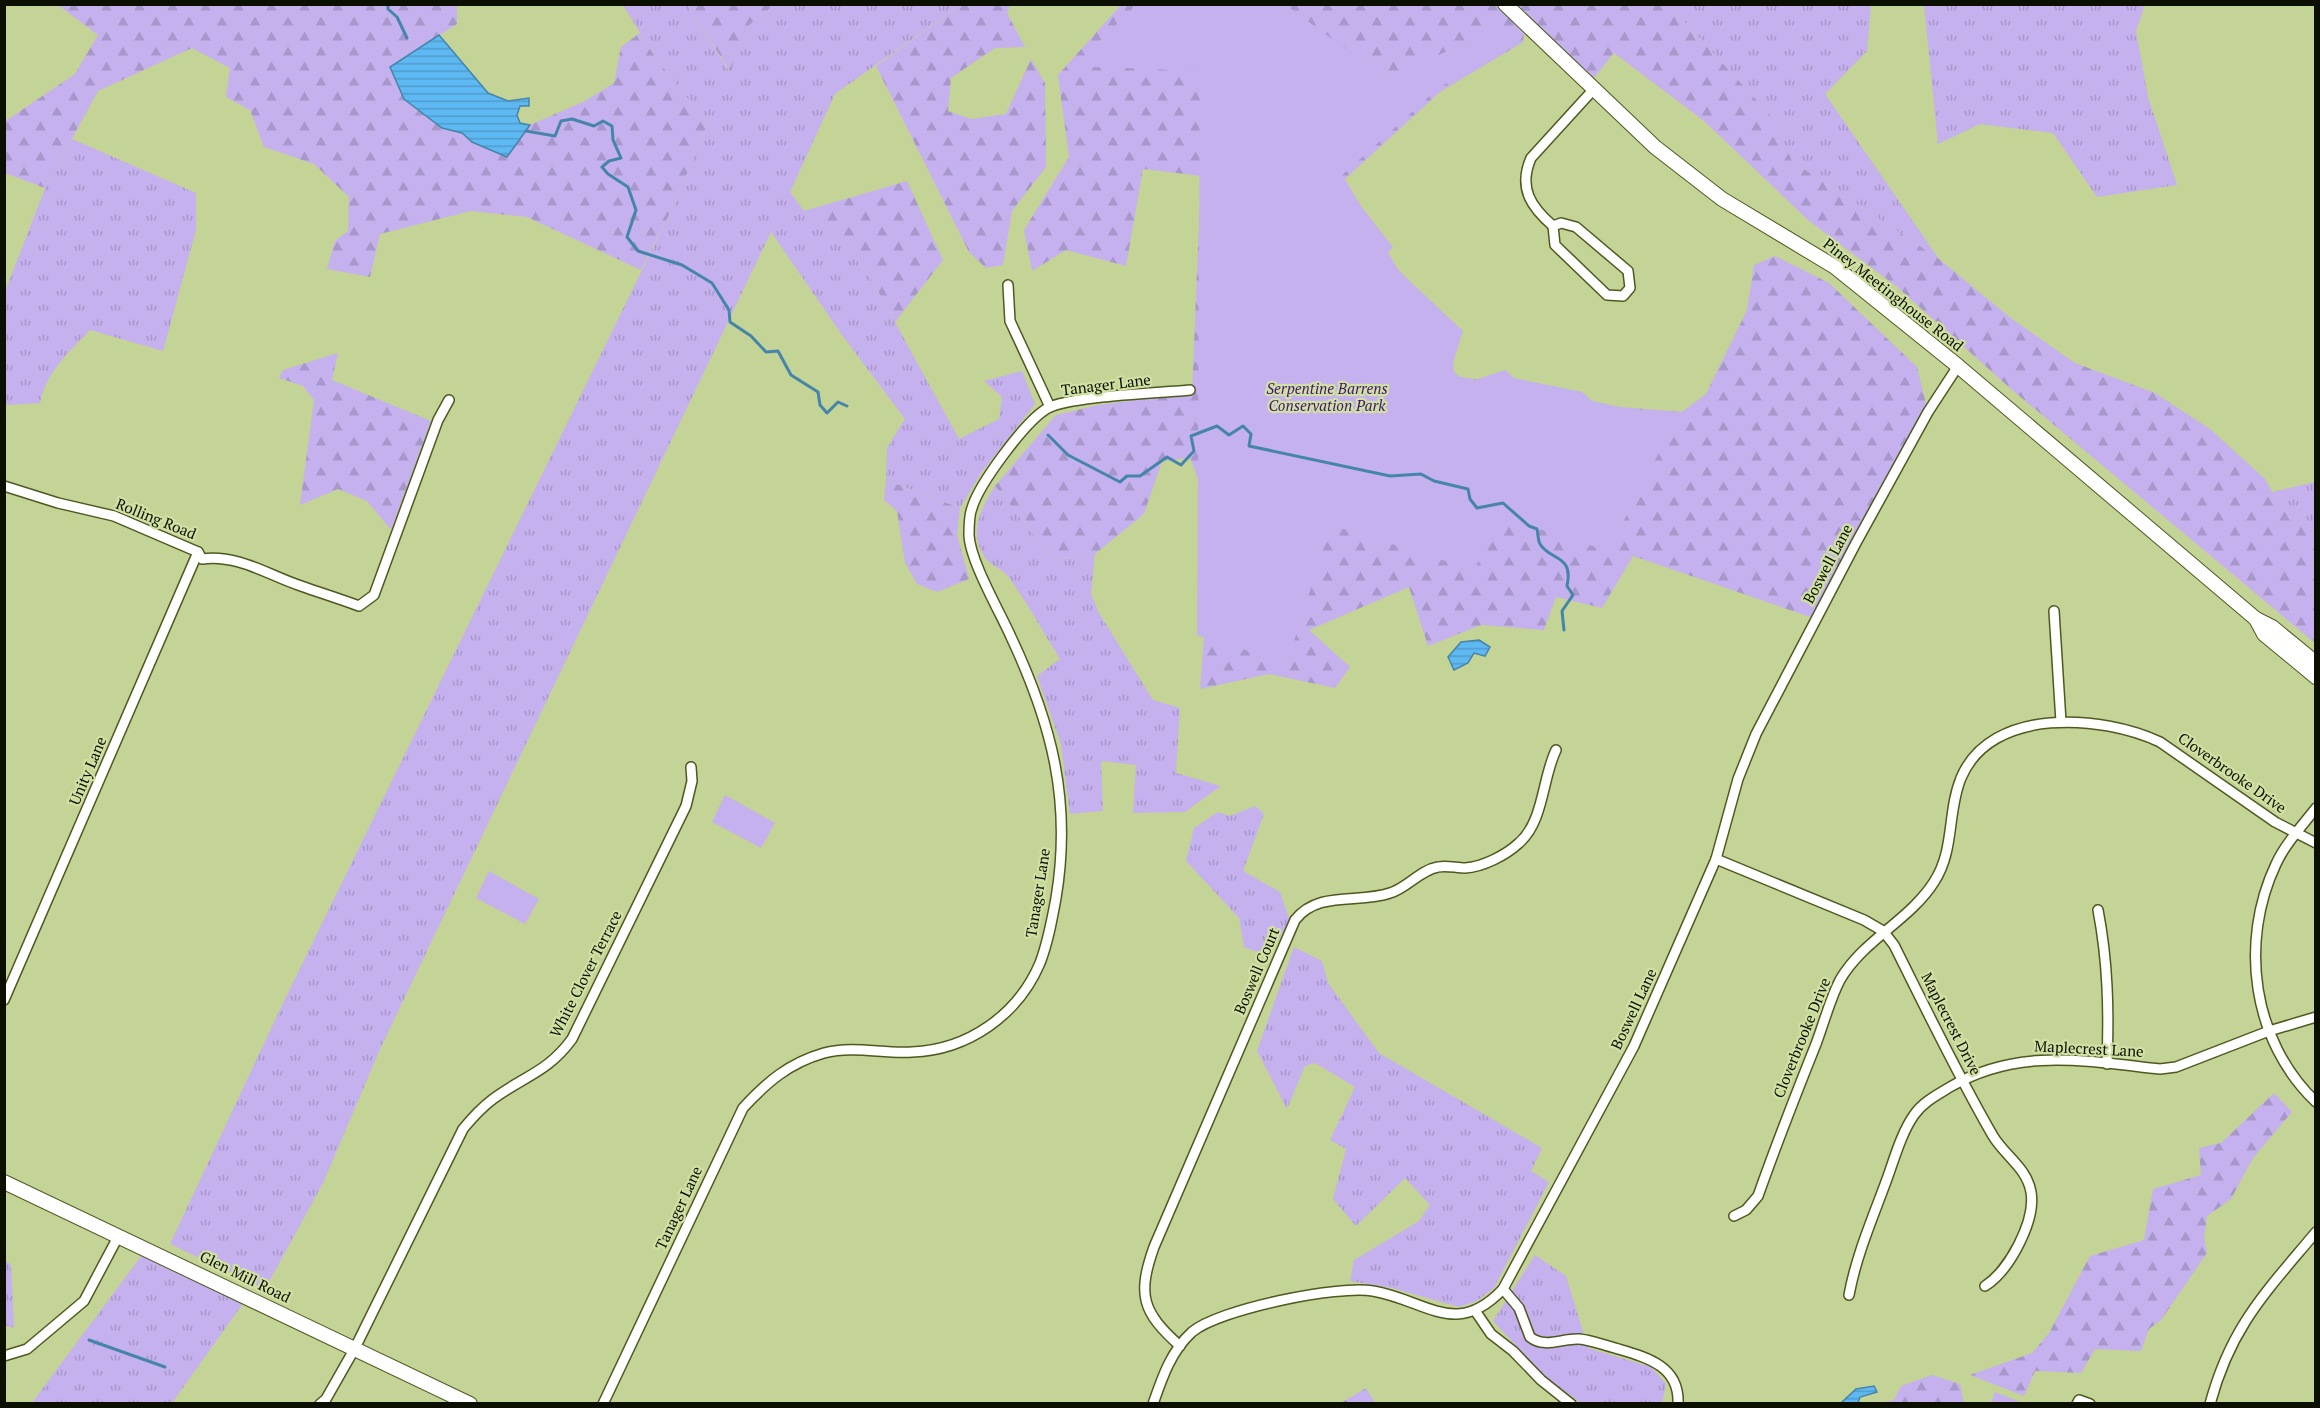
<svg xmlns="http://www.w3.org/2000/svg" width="2320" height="1408" viewBox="0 0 2320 1408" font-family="'PT Serif',serif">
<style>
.grass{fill:url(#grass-tufts)}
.forest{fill:url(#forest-firs)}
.park{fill:#c5b1ee}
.water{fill:url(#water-rules);stroke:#4585a9;stroke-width:1.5}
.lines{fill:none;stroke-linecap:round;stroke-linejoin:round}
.stream{stroke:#4585a9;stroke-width:3}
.minor-casing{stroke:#4e5920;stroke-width:12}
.secondary-casing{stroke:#4e5920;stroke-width:16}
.minor{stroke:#fff;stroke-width:9}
.secondary{stroke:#fff;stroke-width:14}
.labels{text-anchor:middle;stroke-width:4.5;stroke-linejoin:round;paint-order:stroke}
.street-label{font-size:15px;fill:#0b0f00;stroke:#d1e0a3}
.park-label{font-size:15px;font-style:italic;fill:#421574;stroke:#d1e0a3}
</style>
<defs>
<pattern id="grass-tufts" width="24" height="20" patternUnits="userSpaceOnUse" patternTransform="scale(1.5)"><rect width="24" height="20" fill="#c5b1ee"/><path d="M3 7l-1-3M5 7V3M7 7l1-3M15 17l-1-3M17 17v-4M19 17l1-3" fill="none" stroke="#a897ca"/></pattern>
<pattern id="forest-firs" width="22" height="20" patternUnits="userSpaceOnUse" patternTransform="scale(1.5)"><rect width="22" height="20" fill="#c5b1ee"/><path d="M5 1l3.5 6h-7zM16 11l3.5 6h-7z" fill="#a897ca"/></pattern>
<pattern id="water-rules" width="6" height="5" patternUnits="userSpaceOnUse" patternTransform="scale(1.5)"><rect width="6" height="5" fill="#5eb8f2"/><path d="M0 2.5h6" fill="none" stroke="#509dce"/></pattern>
</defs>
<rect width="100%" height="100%" fill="#c4d396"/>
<g class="grass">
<polygon points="623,5 687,5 729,71 749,25 774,5 960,5 835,94 790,192 804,211 842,242 869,275 959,439 999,419 1002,397 984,381 1022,371 1035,404 981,473 960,508 886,480 887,448 905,419 842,335 771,232 381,1047 323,1183 265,1289 170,1244 283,1003 672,209 708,124 655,57"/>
<polygon points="1669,5 1871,5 1867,51 1825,94 1939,259 1792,161 1772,117"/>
<polygon points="1924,5 2145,5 2136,31 2148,97 2177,185 2097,197 2053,133 1980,124 1938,144"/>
<path d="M72,139L196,193V230L163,351L90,330C69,352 46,372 40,403L5,405V292L45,188Z"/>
<polygon points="2315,482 2315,528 2272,492"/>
<path d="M995,486L1054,560L1095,554L1091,594L1099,613L1153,700L1180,708L1176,773L1221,786L1185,812L1133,813L1136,765L1101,761L1103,811L1070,814L1061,744L1037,676L1060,659C1043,632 1027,602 1008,576C1003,570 995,567 989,562C966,537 980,510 995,486Z"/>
<polygon points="1255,806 1264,814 1243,871 1280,892 1290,921 1268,956 1244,947 1239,918 1186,861 1194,828 1218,812 1230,816"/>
<polygon points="1294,947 1322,961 1328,983 1379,1053 1542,1148 1531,1171 1549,1182 1494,1288 1477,1301 1459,1307 1392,1288 1350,1281 1354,1260 1419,1221 1430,1205 1405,1178 1356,1226 1333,1199 1346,1149 1330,1140 1355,1087 1315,1063 1305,1066 1287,1109 1257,1051"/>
<polygon points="142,1255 244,1302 172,1403 31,1404"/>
<polygon points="1535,1255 1566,1276 1588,1348 1651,1367 1666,1384 1662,1403 1581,1403 1547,1379 1493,1321"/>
<polygon points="4,1259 11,1265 14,1328 5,1325"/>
</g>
<g class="forest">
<polygon points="457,4 457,24 390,67 445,129 462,133 472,142 507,157 530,125 585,101 614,83 621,47 640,33 655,57 708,124 672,209 641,270 527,217 471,211 380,234 370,277 327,269 335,241 348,231 349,197 314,164 264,147 250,110 226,97 230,68 192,48 98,91 45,188 5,173 4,122 75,74 98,35 58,5"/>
<polygon points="687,5 774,5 749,25 730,71"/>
<polygon points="960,5 1010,5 1007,13 1025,47 995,48 951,78 948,111 971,119 1006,114 1031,59 1045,83 1046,167 1012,211 1003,265 986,268 969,252 876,66"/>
<polygon points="1121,5 1669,5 1772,117 1792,161 1939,259 2012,319 2075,363 2155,393 2210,429 2265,479 2272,492 2315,528 2315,643 2011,389 1896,286 1808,220 1704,121 1614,53 1588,85 1525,23 1523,42 1440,92 1345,179 1397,268 1452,331 1454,376 1532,388 1620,407 1682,412 1706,394 1747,310 1754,265 1775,256 1829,283 1917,367 1928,412 1816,619 1633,556 1602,608 1556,597 1544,630 1481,625 1428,646 1409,587 1309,630 1350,667 1335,688 1269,674 1200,689 1213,517 1190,458 1162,461 1144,514 1095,554 1054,560 995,486 1056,415 1098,405 1192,393 1201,176 1143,169 1126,266 1066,250 1032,271 1024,230 1069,157 1058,75"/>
<polygon points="907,181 943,260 895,322 869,275 842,242 804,211"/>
<polygon points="338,353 332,380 431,421 391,530 367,501 338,489 300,505 314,400 303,386 279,378 283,370"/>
<polygon points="886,480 960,508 957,535 969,579 937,592 917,584 905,563 897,511 884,500"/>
<polygon points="2274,1093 2292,1112 2253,1158 2231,1199 2207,1216 2204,1238 2207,1253 2161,1320 2149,1329 2141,1351 2095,1349 2081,1373 2035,1371 2024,1396 1970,1375 2032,1353 2049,1333 2090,1256 2144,1240 2153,1189 2201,1175 2199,1148 2221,1143"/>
<polygon points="1932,1375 1960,1384 1964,1403 1878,1403 1894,1400 1901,1386"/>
<polygon points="1366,1388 1375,1403 1341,1403"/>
</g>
<g class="park">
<polygon points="1137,4 1286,5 1386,79 1502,26 1521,43 1440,87 1339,178 1393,247 1384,257 1463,331 1451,369 1466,383 1505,370 1514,378 1582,392 1599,407 1680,412 1608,551 1501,517 1474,570 1331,525 1287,663 1197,635 1200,71 1075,66"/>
<polygon points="725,795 775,823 761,848 712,822"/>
<polygon points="489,871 539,899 525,924 476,898"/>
<polygon points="1995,1392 2020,1402 2020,1403 1991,1403"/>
</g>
<g class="water">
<polygon points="439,35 488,93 508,101 529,98 529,106 520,106 517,115 520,123 530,125 507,157 472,142 462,133 442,128 404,99 390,67"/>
<polygon points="1479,640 1490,647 1485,656 1474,653 1468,663 1454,670 1448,657 1461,642"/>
<polygon points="1874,1386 1877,1392 1860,1397 1858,1403 1841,1403 1856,1389"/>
</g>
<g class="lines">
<g class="stream">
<polyline points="388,4 388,9 397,17 407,38"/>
<polyline points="526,131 555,136 561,121 572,119 594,126 603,121 612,126 613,140 621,158 609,161 602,167 608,174 628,187 636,210 627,237 638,251 682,265 712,283 729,310 730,322 751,336 766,352 778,351 791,375 818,392 820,405 827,413 838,402 847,406"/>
<path d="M1048,435L1068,455L1120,482L1127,476H1140L1167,457L1181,465L1194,451L1191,436L1217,426L1229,435L1243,426L1251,434L1249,446L1390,476L1421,474L1434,481L1468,489L1470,499L1477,508L1503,503L1529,526L1537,529C1538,533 1538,541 1540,544C1550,561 1574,554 1567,586L1573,595L1562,611L1564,630"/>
<polyline points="89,1340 165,1367"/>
</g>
<g class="minor-casing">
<g id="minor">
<polygon points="1561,223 1576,227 1628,271 1630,288 1623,296 1607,295 1555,245 1553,226"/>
<path d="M1553,226C1531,207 1518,188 1531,158L1593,90"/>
<polyline points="1008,285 1010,321 1050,407"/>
<path d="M4,486L58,503L114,516L198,552L202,559C238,554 268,575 301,586C321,593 340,599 359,606L374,595L438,420L449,400"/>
<polyline points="2054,611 2061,722"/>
<path d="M2316,808C2302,826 2285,844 2276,864C2239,942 2252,1041 2316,1102"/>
<path d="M1716,859L1864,920L1883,931L1894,945C1926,1009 1957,1074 1993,1136C2005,1156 2027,1168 2031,1192C2036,1221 2009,1271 1985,1286"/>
<path d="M2098,910C2108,962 2109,1011 2107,1064"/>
<polyline points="4,1000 198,552"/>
<path d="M1734,1216L1746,1210L1758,1196C1776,1145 1796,1094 1816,1044C1824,1023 1830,999 1840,980C1863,940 1910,920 1934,882C1955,850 1947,812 1961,778C1991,706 2103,715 2160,742L2275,822L2316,843"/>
<path d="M1503,1289L1519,1308L1530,1337C1545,1349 1562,1338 1579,1339C1591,1340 1603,1345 1615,1348C1645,1357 1680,1365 1678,1404"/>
<path d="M1849,1295C1856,1257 1871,1222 1884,1187C1893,1164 1900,1135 1914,1115C1923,1102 1937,1095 1950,1087C2018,1047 2086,1061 2160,1069L2176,1067L2269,1031L2316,1017"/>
<polyline points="1476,1312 1491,1334 1513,1351 1541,1380 1571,1404"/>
<path d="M1180,1346C1142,1312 1137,1295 1154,1247L1295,920C1318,890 1359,904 1390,893C1407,888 1420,870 1438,867C1447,865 1456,868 1465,868C1483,867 1506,855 1519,843C1544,821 1542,779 1556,750"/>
<polyline points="4,1356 27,1349 84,1301 119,1235"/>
<path d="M320,1404L326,1399L355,1348L463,1129C472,1118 481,1108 493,1099C524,1076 548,1072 572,1039L686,806L692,781L691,767"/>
<path d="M603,1404L743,1108C767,1082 789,1063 824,1053C854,1045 882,1054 912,1052C968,1050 1018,1015 1040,963C1048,942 1052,920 1056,898C1072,802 1052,724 1011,637C1000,612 970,561 969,535C969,527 969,515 972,508C979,484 1026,420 1048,408C1070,396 1161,393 1190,390"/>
<path d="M1153,1404C1162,1378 1171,1351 1192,1332C1219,1309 1338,1285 1373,1291C1426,1300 1456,1339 1503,1289L1634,1046L1716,859L1738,779L1756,734L1856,543L1928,412L1958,366"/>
<polyline points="2077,1404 2079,1400 2090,1404"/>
<path d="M2210,1404C2231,1326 2266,1292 2316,1232"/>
</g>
</g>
<g class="secondary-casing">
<g id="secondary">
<polyline points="1505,4 1655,147 1722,199 1835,267 1958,366 2256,619 2272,627 2316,663"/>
<polyline points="2256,619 2264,634 2316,677"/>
<polyline points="4,1182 470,1404"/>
</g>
</g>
<use href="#minor" class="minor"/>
<use href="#secondary" class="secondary"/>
</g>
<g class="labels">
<g class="street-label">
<text transform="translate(1893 295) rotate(38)" y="5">Piney Meetinghouse Road</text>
<text transform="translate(1106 385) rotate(-7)" y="5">Tanager Lane</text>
<text transform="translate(156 519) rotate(22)" y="5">Rolling Road</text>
<text transform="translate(1828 564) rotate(-62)" y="5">Boswell Lane</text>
<text transform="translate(88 771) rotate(-67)" y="5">Unity Lane</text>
<text transform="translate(2232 773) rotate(35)" y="5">Cloverbrooke Drive</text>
<text transform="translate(1038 893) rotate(-81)" y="5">Tanager Lane</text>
<text transform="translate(1257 971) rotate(-67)" y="5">Boswell Court</text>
<text transform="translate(586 974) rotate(-63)" y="5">White Clover Terrace</text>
<text transform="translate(1634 1009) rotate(-65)" y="5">Boswell Lane</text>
<text transform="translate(1951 1024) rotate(63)" y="5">Maplecrest Drive</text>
<text transform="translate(1802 1038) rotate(-68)" y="5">Cloverbrooke Drive</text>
<text transform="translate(2089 1049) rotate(3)" y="5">Maplecrest Lane</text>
<text transform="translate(679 1208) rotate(-65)" y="5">Tanager Lane</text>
<text transform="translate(245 1277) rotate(26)" y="5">Glen Mill Road</text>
</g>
<g class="park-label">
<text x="1327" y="394">Serpentine Barrens<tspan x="1327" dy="17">Conservation Park</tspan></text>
</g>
</g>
<rect width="2320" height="1408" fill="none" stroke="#0b0f00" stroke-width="12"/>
</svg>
